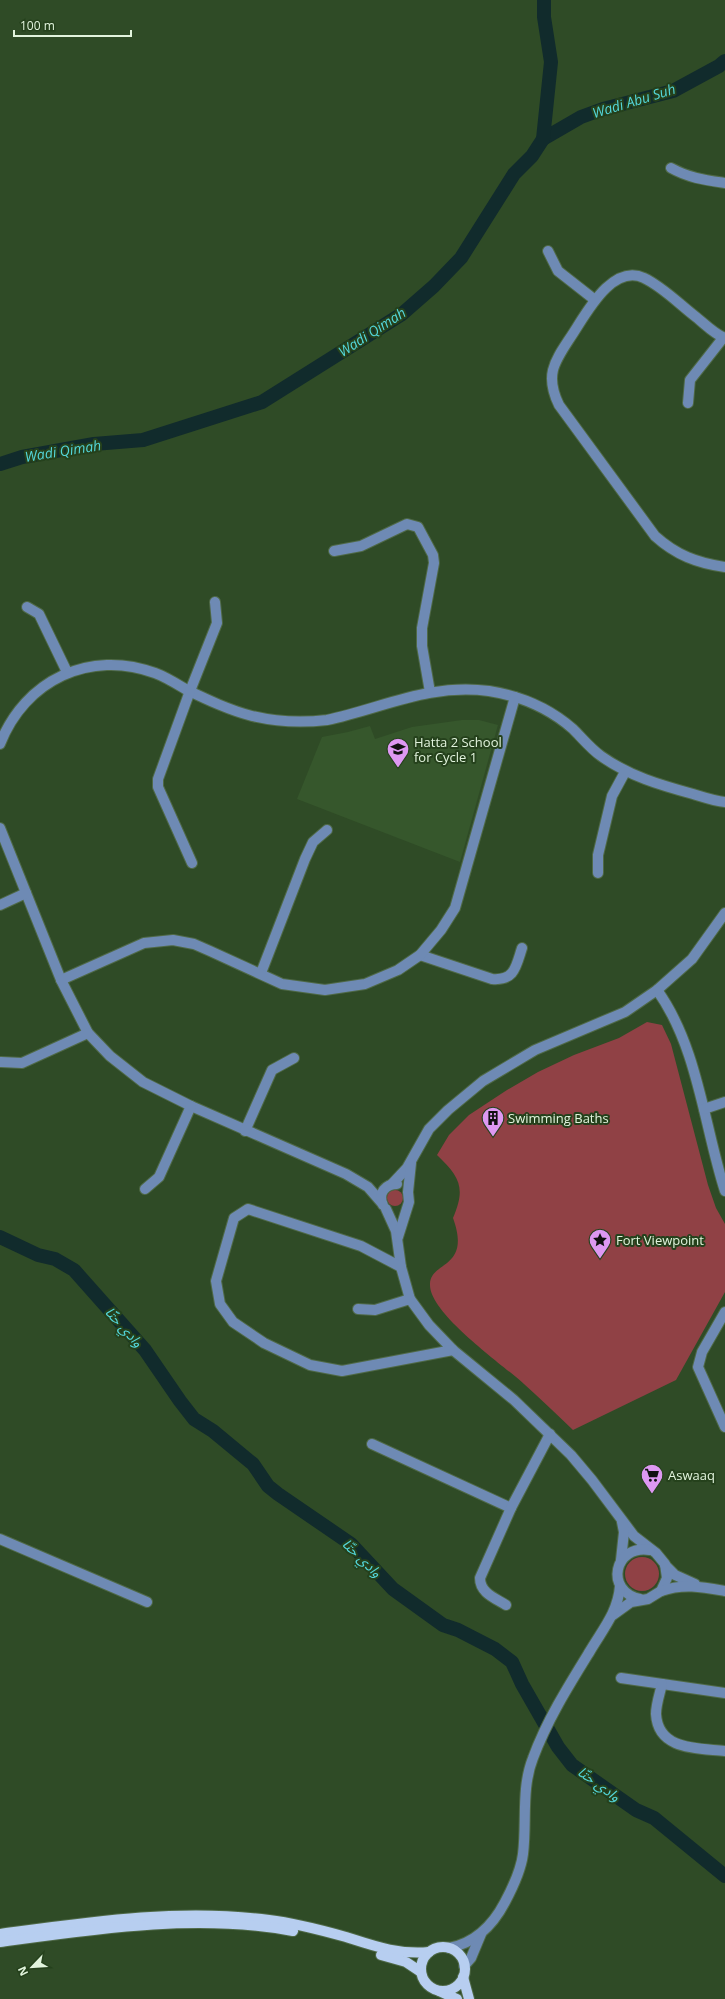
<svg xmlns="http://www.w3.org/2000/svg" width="725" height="1999" viewBox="0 0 725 1999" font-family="'Open Sans','Noto Sans Arabic',sans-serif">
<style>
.built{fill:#36572c}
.green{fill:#904145}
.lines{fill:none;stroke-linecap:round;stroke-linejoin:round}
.river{stroke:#112b2c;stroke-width:14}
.minor-casing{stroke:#4f6947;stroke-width:12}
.major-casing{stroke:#4f6947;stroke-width:12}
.minor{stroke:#6e8ab4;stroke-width:10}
.major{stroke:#b7cef0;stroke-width:10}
.labels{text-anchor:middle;stroke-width:4;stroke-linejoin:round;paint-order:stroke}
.poi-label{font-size:13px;fill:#e2f4dd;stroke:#25411c;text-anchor:start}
.water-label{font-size:14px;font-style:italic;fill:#54d7db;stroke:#25411c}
</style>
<rect width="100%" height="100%" fill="#2f4b26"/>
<polygon class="built" points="462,720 479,720 498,725 460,862 297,799 322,737 348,732 370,726 375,739 412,727"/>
<g class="green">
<path d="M647,1022L662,1025L671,1044L708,1185L716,1208L725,1224V1292L676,1380L573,1430C557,1415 541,1399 524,1384C502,1364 430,1314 430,1285C429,1261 472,1270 453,1218C466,1188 460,1177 437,1155L449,1135L469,1115L507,1090L538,1072L574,1055L619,1038Z"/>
<circle cx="395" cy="1198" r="8"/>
<circle cx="642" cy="1574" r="17"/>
</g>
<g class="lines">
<g class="river">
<polyline points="543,139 581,117 603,109 673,91 719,66 725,61"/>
<polyline points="0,464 22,457 94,444 143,440 262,402 402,314 434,286 461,258 514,174 532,156 543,139 551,62 544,17 544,0"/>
<polyline points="0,1237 38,1255 55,1259 74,1270 145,1350 180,1401 194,1419 213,1431 253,1464 268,1486 278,1494 351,1544 393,1589 443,1625 458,1630 495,1649 512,1662 522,1684 558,1747 572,1765 636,1810 654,1818 725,1876"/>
</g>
<g class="minor-casing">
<g id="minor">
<path d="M671,168C689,178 705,180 725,183"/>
<polyline points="548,251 558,271 595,300"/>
<path d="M725,338C714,334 705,324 696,317C679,304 663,287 644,278C612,263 586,314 572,335C555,361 544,374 559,405L655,536C676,555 697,563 725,567"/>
<polyline points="688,403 690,380 723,338"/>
<polyline points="334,551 361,546 407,524 418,527 433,555 434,563 422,628 422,646 430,692"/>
<polyline points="27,607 39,614 67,672"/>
<path d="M0,744C25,680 90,649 155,673C166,677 177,684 187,690C208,700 229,710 252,716C277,722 301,723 327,720C383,708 429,683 489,691C521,696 549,708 573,729C582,738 591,749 601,756C629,776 660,785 693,794C703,797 714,801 725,802"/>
<polyline points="0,828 61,980 88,1033 110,1056 143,1082 191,1106 346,1174 368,1187 381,1202"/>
<polyline points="192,863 158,787 158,779 190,691 217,623 215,602"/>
<polyline points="598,873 598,855 612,796 625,772"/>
<polyline points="0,905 26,893"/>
<path d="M420,955L492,979C515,981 516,966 522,948"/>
<polyline points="261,973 305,859 313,842 327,830"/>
<polyline points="61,980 144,943 173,940 194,944 210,951 282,984 325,990 365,984 398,970 420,955 441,930 455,908 515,697"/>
<path d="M657,990C698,1047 704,1126 725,1191"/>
<polyline points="1,1062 22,1063 88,1033"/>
<polyline points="704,1109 725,1102"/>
<polyline points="245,1131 272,1070 294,1058"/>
<polyline points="392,1184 407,1168 429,1129 448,1110 483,1081 535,1050 625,1012 657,990 692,959 725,913"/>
<polyline points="145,1189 159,1177 191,1106"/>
<path d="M383,1205C377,1193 386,1184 397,1184"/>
<polyline points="386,1209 396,1231 401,1267 410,1299 429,1325 453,1350 514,1400 571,1455 592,1480 634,1536 656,1553 665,1564 667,1578 661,1591 648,1599 631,1602 613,1615"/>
<polyline points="398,1237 409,1202 408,1192 411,1163"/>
<polyline points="401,1267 361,1246 248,1209 234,1218 216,1281 220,1304 233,1322 264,1343 310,1365 342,1371 453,1350"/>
<polyline points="358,1309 375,1310 410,1299"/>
<polyline points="725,1312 702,1352 698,1367 725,1427"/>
<polyline points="372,1444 511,1508"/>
<polyline points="0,1539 147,1602"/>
<polyline points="621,1560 624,1532 622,1522"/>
<polyline points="665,1565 675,1575 695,1584"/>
<path d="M661,1591C683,1583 703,1587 725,1591"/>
<path d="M640,1599C604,1591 614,1544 650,1550"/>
<path d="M506,1605C495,1598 480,1593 480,1578L511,1508L550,1434"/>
<polyline points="621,1678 725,1693"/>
<path d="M662,1684C660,1693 656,1704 656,1714C658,1751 699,1748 725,1751"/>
<path d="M449,1948C475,1943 493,1925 505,1902C513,1887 521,1870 523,1854C527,1822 521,1788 533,1758C547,1720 569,1685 590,1651C603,1629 618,1612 620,1586"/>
<polyline points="464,1966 471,1958 481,1934"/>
</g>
</g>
<g class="major-casing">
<g id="major">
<path d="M0,1934C88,1922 180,1908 269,1920C295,1923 321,1930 346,1937C374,1946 399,1955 429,1952"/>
<path d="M0,1942C94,1929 199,1913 293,1931"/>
<circle cx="443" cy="1969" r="22"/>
<polyline points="381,1955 406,1962 421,1972"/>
<polyline points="463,1977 469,1999"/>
<polyline points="439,1991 457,1999"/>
</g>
</g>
<use href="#minor" class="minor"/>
<use href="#major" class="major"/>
</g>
<defs>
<g id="school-pin" transform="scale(1.15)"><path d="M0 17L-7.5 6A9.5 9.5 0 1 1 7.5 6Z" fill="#de98f2" stroke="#25411c"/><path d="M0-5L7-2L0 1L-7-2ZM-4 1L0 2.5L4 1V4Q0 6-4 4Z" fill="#111"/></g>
<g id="building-pin" transform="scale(1.15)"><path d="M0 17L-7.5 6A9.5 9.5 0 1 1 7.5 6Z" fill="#de98f2" stroke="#25411c"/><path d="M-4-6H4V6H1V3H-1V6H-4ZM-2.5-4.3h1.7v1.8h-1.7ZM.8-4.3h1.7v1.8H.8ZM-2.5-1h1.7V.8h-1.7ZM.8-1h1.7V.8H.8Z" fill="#111"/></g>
<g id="sight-pin" transform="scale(1.15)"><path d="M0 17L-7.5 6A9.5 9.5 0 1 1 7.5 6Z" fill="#de98f2" stroke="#25411c"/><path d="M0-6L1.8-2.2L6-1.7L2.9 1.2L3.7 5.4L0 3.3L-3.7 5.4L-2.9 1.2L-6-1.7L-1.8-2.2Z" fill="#111"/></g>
<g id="supermarket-pin" transform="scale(1.15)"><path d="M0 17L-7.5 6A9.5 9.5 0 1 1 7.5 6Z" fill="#de98f2" stroke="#25411c"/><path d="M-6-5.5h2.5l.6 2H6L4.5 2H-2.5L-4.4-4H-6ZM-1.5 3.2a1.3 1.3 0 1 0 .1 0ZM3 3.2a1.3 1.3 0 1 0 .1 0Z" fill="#111"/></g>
</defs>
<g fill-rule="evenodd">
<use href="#school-pin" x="398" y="749"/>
<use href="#building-pin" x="493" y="1118"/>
<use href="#sight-pin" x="600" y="1240"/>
<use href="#supermarket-pin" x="652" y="1475"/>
</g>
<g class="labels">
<g class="poi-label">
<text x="414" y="747">Hatta 2 School<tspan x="414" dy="15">for Cycle 1</tspan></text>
<text x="508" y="1123">Swimming Baths</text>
<text x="616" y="1245">Fort Viewpoint</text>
<text x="668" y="1480">Aswaaq</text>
</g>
<g class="water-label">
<text transform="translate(634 101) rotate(-17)" y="5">Wadi Abu Suh</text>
<text transform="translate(372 332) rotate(-33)" y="5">Wadi Qimah</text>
<text transform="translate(63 451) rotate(-9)" y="5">Wadi Qimah</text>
<text transform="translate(124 1327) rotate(48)" y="5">وادي حتّا</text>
<text transform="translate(362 1558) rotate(44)" y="5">وادي حتّا</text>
<text transform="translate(599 1784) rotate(36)" y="5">وادي حتّا</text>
</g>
</g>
<g transform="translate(32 1967) rotate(245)" stroke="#25411c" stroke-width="3" paint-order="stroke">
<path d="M0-3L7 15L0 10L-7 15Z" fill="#e2f4dd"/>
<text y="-6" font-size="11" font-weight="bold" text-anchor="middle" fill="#e2f4dd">N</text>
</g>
<path d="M14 30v6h117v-6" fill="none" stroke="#e2f4dd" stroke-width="2"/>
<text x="20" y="30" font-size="12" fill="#e2f4dd" stroke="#25411c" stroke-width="3" paint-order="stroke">100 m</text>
</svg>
